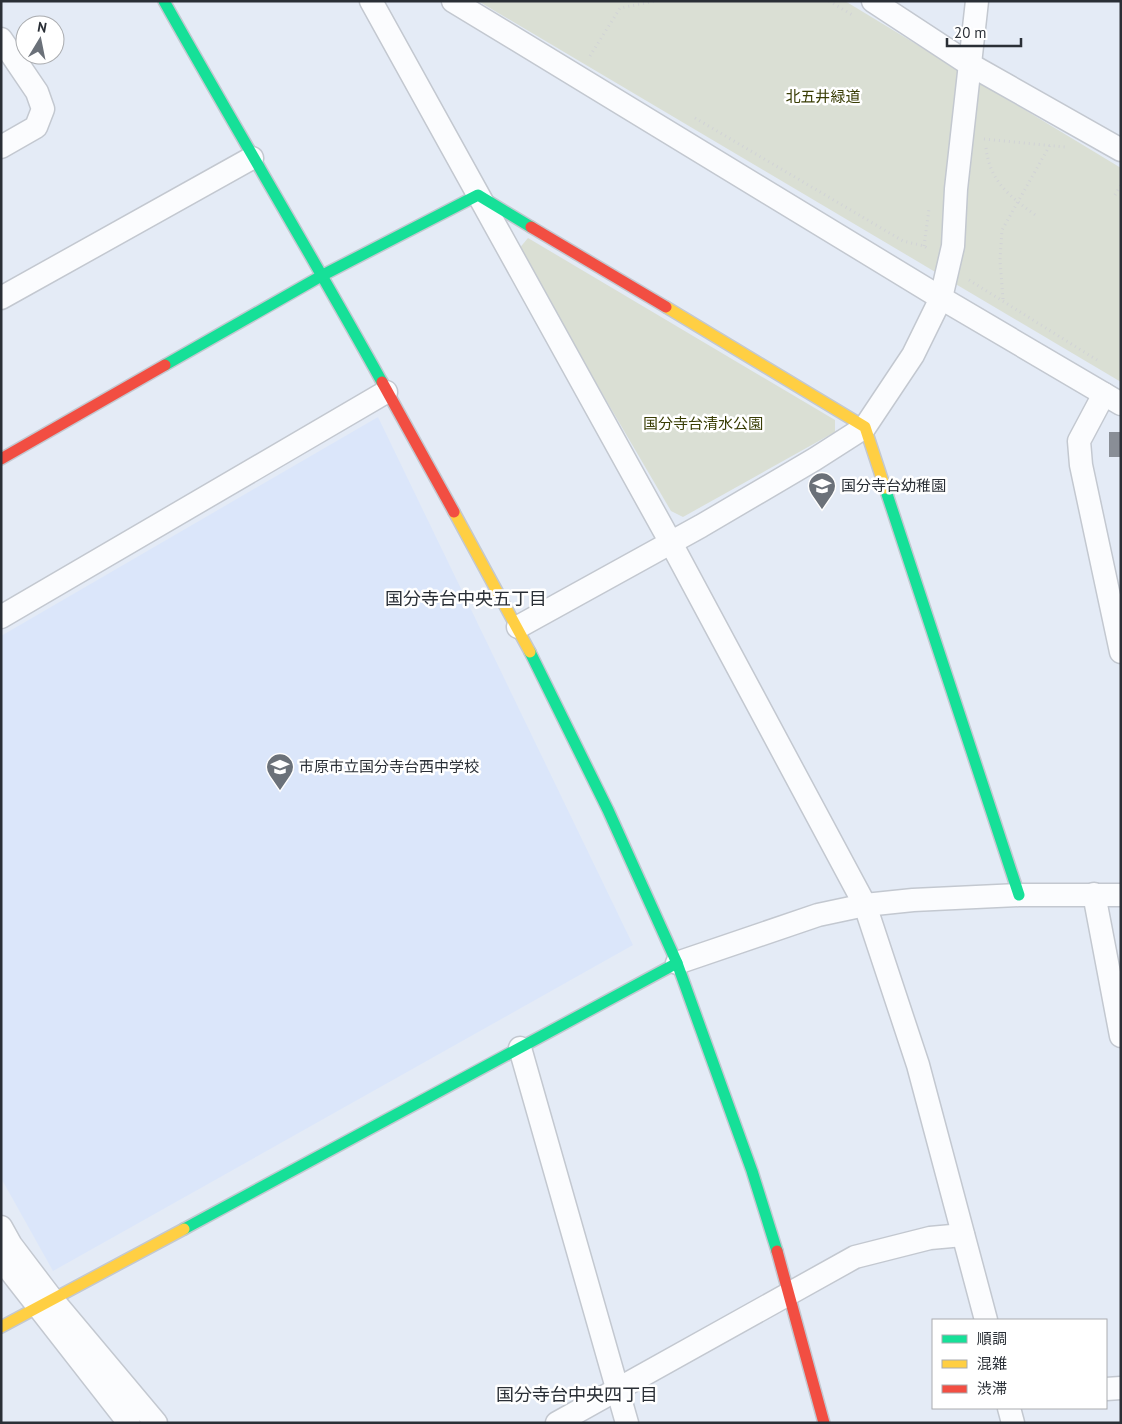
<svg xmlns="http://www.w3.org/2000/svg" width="1122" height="1424" viewBox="0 0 1122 1424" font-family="'PT Sans','Noto Sans JP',sans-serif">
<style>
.built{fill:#dbe6fa}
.green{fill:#dadfd4}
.building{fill:#898e96}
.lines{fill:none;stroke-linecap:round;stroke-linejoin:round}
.street-casing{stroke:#c3c8d0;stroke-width:25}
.fast-casing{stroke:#c3c8d0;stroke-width:14}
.slow-casing{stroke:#c3c8d0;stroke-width:14}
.jam-casing{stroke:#c3c8d0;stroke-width:14}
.path{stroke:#d1d3d6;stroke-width:3;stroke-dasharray:1 4;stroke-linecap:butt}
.street{stroke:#fbfcfe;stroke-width:22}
.fast{stroke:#16e098;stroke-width:11}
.slow{stroke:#ffcf43;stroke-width:11}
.jam{stroke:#f24e42;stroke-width:11}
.labels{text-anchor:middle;stroke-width:5;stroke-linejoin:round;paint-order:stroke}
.park-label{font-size:15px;fill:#393d04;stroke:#fff}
.poi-label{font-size:15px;fill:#2a2f36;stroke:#fff;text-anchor:start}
.quarter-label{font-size:18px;fill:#2a2f36;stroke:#fff}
</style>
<rect width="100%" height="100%" fill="#e4ebf6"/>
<polygon class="built" points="378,417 633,945 53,1271 1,1178 1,636"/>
<g class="green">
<polygon points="478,1 845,1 1121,168 1121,382"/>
<polygon points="528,238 835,420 835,432 683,517 671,511 518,250"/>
</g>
<rect class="building" x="1109" y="432" width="12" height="25"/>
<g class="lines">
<g class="street-casing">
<g id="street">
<polyline points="371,1 671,543 865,905 918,1065 986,1320"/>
<polyline points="453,1 941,298 1121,404"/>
<polyline points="873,1 969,64 1121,150"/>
<polyline points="1,39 37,92 43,109 36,127 1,147"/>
<polyline points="1,298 252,158"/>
<polyline points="1104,394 1079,441 1081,465 1121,652"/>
<polyline points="1,617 386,392"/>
<polyline points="518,627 701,526 815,459 865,427 913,355 941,298 953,246 956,189 977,1"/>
<polyline points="1094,894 1121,1036"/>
<polyline points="677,963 818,915 865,905 913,900 1019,895 1121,895"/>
<polyline points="520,1048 627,1423"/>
<polyline points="1,1227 11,1245 52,1299 156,1423"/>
<polyline points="1,1259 129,1423"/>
<polyline points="1106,1389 1121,1388"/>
<polyline points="1009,1408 1013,1423"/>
<polyline points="557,1423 855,1257 930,1238 963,1235"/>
</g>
</g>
<g class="fast-casing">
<g id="fast">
<path d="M164,1C236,129 311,254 382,382"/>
<polyline points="165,365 323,275 478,195 531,227"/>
<polyline points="885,488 1019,895"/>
<polyline points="530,652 608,810 677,963 752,1171 777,1251"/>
<polyline points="184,1229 677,963"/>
</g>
</g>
<g class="slow-casing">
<g id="slow">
<polyline points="666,307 865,427 885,488"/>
<polyline points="454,512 530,652"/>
<polyline points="1,1327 184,1229"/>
</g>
</g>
<g class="jam-casing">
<g id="jam">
<polyline points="531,227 666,307"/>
<polyline points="382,382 454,512"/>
<polyline points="1,459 165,365"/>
<polyline points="777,1251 824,1423"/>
</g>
</g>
<g class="path">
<polyline points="829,1 854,16"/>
<polyline points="590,56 620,8 656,1"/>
<polyline points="695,118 903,241 924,246 928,249"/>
<polyline points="984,139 1065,147"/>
<path d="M986,148C990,183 1011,197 1038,217"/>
<polyline points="1115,195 1121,185"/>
<polyline points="924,246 929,209"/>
<polyline points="969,280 1097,360"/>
<polyline points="1003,299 1000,260 1002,230 1050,145"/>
</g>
<use href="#street" class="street"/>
<use href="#fast" class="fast"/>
<use href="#slow" class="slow"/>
<use href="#jam" class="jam"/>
</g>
<defs>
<g id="school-pin" transform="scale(1.4375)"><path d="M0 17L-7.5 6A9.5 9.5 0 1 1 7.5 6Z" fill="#6b7179" stroke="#fff"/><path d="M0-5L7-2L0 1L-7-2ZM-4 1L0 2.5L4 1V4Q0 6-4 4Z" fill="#fff"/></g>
</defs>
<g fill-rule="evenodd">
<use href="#school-pin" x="822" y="486"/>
<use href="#school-pin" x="280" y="767"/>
</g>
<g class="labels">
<g class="park-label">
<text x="823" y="102">北五井緑道</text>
<text x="703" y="429">国分寺台清水公園</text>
</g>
<g class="poi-label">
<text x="841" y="491">国分寺台幼稚園</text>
<text x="299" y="772">市原市立国分寺台西中学校</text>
</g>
<g class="quarter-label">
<text x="466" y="605">国分寺台中央五丁目</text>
<text x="577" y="1401">国分寺台中央四丁目</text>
</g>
</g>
<rect width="1122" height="1424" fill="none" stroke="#2a2f36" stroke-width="5"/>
<rect x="932" y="1319" width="175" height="90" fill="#ffffff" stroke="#aaacaf"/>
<rect x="942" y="1335" width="25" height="8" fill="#16e098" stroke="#aaacaf"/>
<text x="977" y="1344" font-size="15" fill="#2a2f36">順調</text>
<rect x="942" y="1360" width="25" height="8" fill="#ffcf43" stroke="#aaacaf"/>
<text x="977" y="1369" font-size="15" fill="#2a2f36">混雑</text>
<rect x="942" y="1385" width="25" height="8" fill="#f24e42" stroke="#aaacaf"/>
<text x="977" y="1394" font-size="15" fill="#2a2f36">渋滞</text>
<g transform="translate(40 40) rotate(10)"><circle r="24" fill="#ffffff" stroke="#aaacaf"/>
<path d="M0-4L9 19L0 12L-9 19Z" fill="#6b7179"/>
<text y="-8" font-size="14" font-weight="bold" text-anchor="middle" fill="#2a2f36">N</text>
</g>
<path d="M947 38v8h74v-8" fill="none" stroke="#2a2f36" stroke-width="2.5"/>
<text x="954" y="38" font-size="15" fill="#2a2f36" stroke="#ffffff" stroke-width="4" paint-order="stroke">20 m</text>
</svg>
